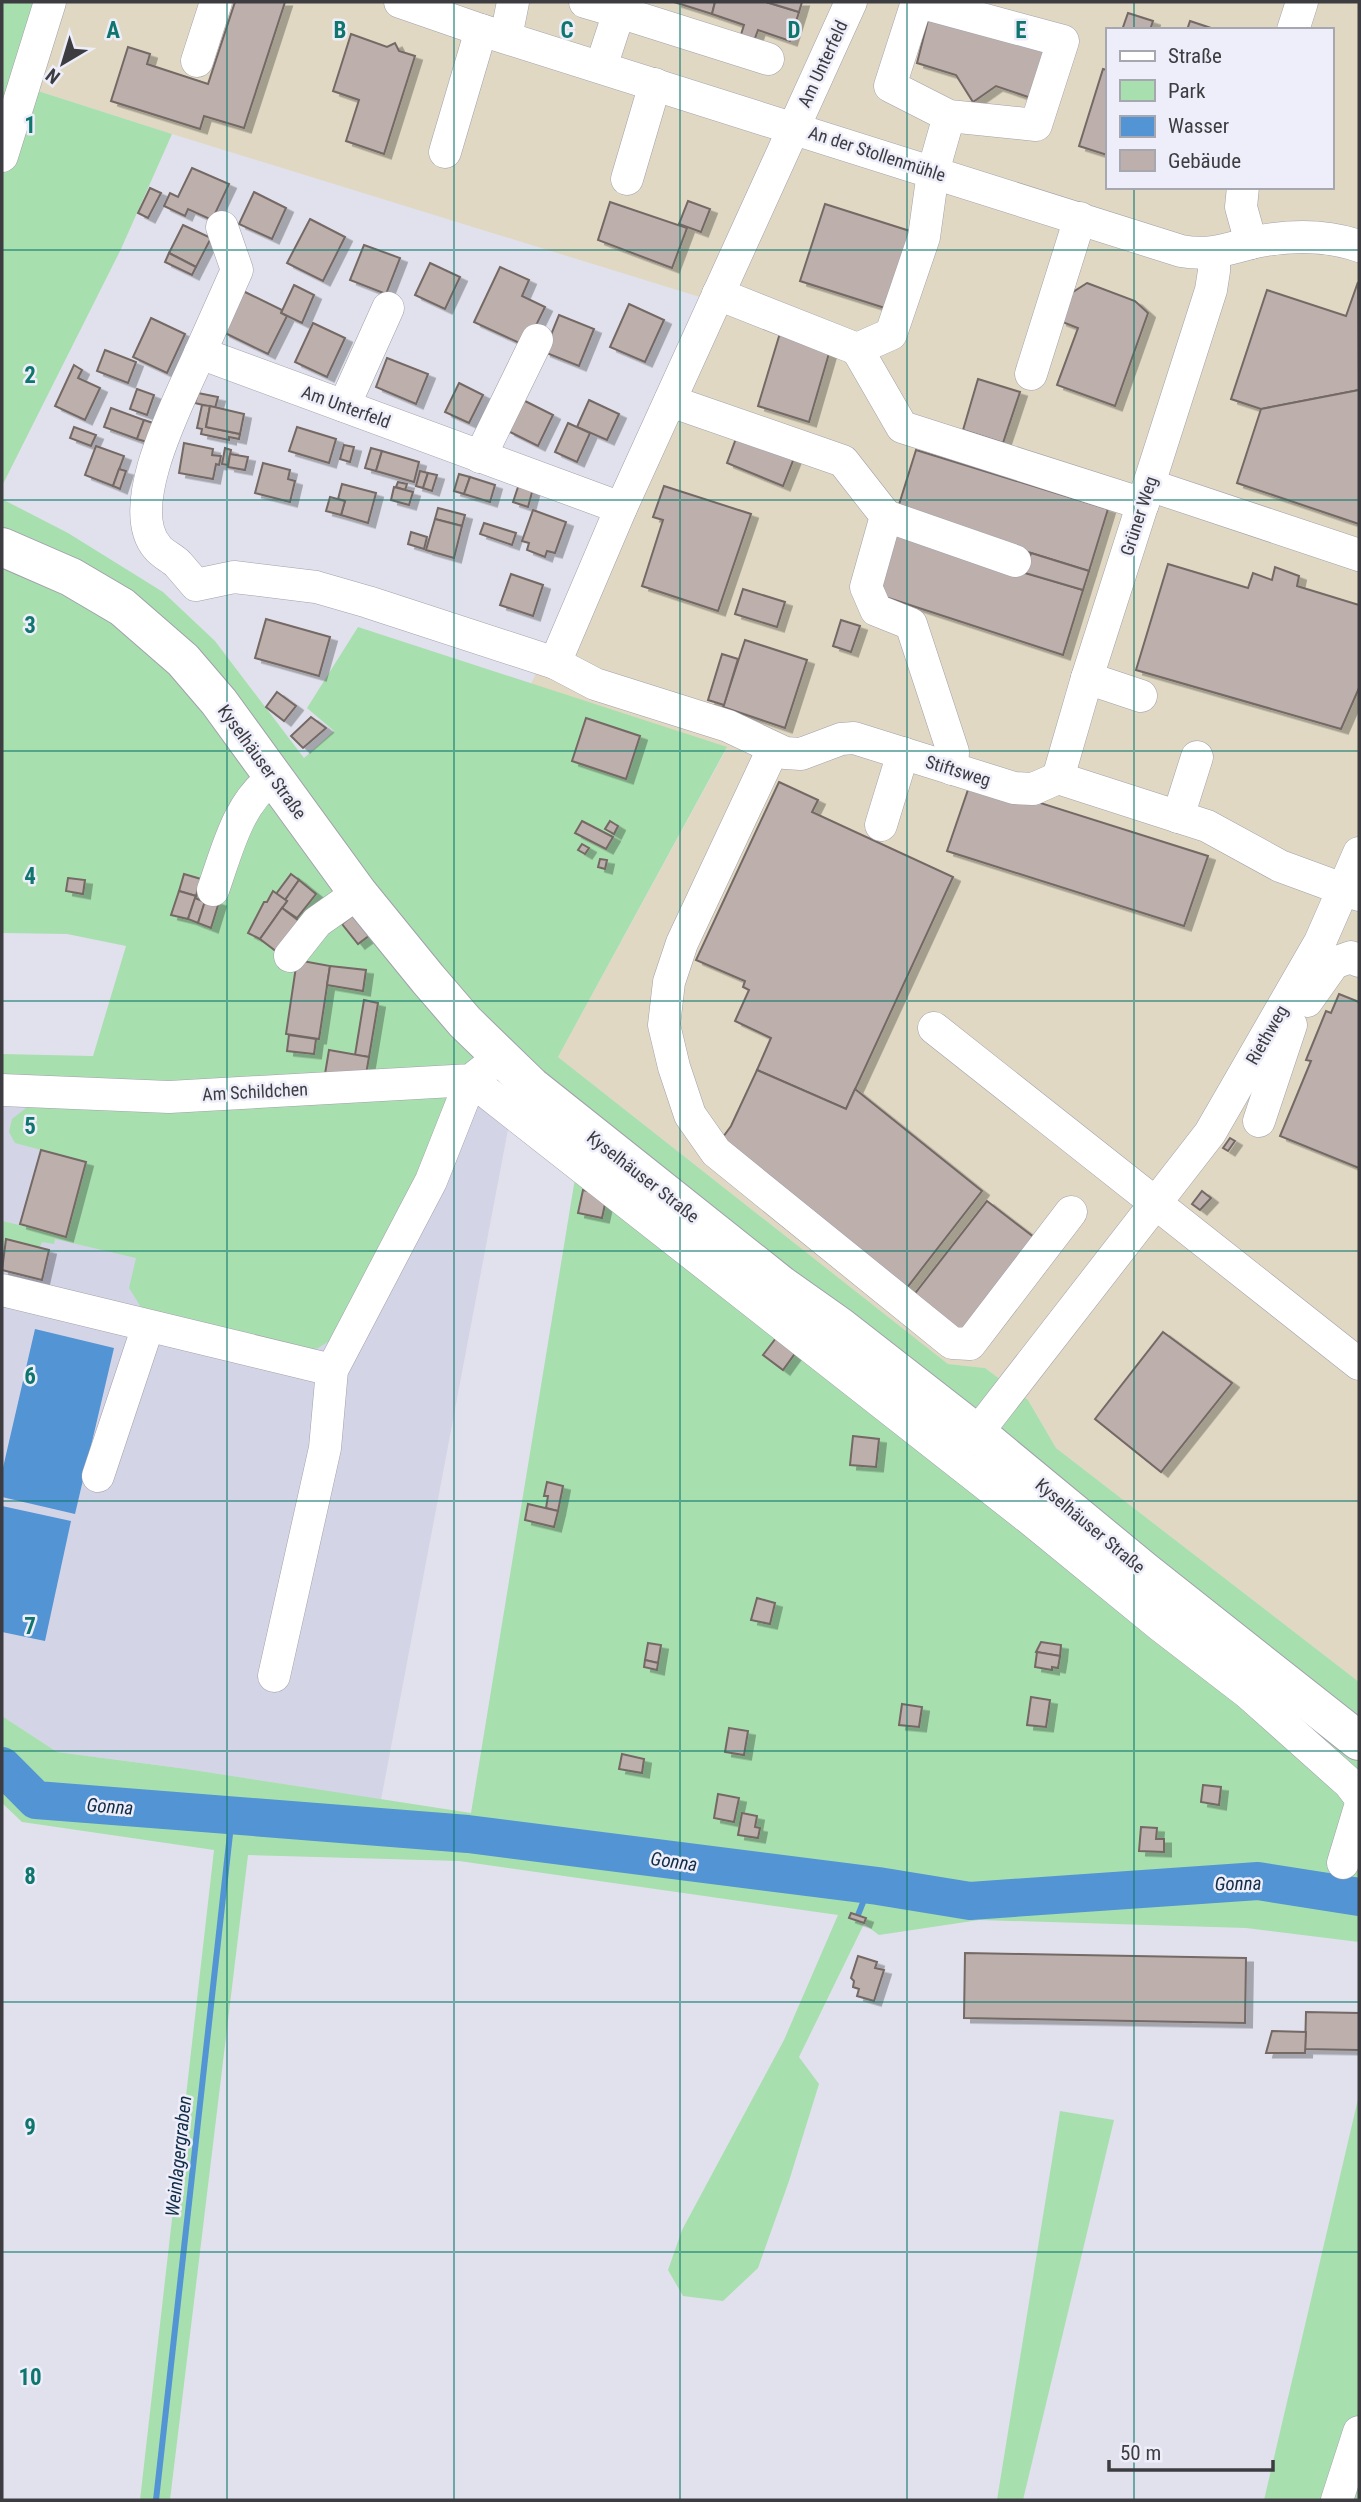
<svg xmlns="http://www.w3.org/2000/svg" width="1361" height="2502" viewBox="0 0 1361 2502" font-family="'Roboto Condensed',sans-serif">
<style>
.commercial{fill:#e0d8c3;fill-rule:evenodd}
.built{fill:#d4d4e7}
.green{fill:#a8dfae}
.water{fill:#5294d4}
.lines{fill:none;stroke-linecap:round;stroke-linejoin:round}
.stream{stroke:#5294d4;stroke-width:6}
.river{stroke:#5294d4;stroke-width:38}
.building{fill:#bdb0ac;stroke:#746965;stroke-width:2;filter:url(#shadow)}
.minor-casing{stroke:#a0a0ab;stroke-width:33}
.major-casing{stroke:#a0a0ab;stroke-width:40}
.minor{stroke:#fff;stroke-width:32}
.major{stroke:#fff;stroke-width:38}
.grid{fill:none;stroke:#0f766e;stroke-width:2;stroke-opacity:0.55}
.labels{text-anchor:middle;stroke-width:5;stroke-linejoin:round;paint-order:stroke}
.street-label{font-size:18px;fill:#3c3c41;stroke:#eeeefa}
.water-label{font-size:19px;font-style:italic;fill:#102c46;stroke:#eeeefa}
.grid-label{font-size:23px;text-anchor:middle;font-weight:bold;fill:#0f766e;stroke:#eeeefa;stroke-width:5;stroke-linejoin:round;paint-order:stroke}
</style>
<defs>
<filter id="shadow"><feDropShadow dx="7" dy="4.5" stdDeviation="0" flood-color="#0004"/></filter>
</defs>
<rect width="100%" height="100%" fill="#e1e1ed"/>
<path class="commercial" d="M35,2H1359V1682L1056,1448L1028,1400L985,1368L948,1364L558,1057L727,748L531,684L703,298L172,134L10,82ZM1107,30H1331V187H1107Z"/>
<polygon class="built" points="451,1091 510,1119 381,1800 187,1769 57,1752 2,1716 2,1098"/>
<g class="green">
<polygon points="2,2 35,2 10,82 172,134 121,249 2,486"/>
<polygon points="2,499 68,533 163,592 215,641 304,758 334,731 307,708 358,627 727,747 558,1057 948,1364 985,1368 1028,1400 1056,1448 1359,1682 1359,1942 1246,1928 979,1920 879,1935 864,1924 799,2057 819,2084 789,2181 758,2268 723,2301 683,2296 668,2270 682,2230 784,2040 838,1915 459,1861 248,1855 170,2500 140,2500 214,1850 22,1822 2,1803 2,1716 57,1752 187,1769 471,1813 576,1172 510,1119 471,1102 333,1339 318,1348 303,1353 147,1317 129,1288 136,1258 55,1239 54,1244 42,1242 40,1247 6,1240 2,1256 2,1221 66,1236 86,1162 15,1143 9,1132 12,1119 26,1108 43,1100 2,1098 2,1054 93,1056 126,946 67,934 2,933"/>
<polygon points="1359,2095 1359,2500 1264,2500"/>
<polygon points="1060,2111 1114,2120 1023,2500 997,2500"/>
</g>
<g class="water">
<polygon points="35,1329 114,1348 75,1514 2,1497 2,1472"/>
<polygon points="2,1506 71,1521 45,1641 2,1632"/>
</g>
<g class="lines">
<g class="stream">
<polyline points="858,1915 870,1885"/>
<polyline points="156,2500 232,1816"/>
</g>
<polyline class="river" points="2,1766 36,1800 468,1834 878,1886 970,1901 1258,1881 1359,1897"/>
</g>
<g class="building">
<polygon points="235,2 285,2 244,128 204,116 200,129 111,101 128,47 150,54 147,64 208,84"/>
<polygon points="674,2 715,2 712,14"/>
<polygon points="715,2 766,2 799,12 790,41 758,30 754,41 739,41 744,25 712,14"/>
<polygon points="766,2 802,2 799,12"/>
<polygon points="930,12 1046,46 1031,98 996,86 973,102 956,75 917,63"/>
<polygon points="1128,13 1153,21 1150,30 1122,30"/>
<polygon points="1190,21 1217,30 1187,30"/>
<polygon points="351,34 387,47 395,43 399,51 415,56 384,154 346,141 359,100 333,91"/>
<polygon points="1103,69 1107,70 1107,155 1079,146"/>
<polygon points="192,168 229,184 212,220 188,209 185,216 164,206 170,193 178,197"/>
<polygon points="150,188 161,193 148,218 138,213"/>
<polygon points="254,192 286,208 272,239 239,224"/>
<polygon points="688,201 710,209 701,232 679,224"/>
<polygon points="610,202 687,228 672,268 598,240"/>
<polygon points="825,204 913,232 888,309 800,281"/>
<polygon points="310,219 345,237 323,281 287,263"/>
<polygon points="183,225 211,238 196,267 169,253"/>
<polygon points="364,245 400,258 386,294 350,280"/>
<polygon points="169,253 196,267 192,275 165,262"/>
<polygon points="430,263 460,277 445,309 415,295"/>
<polygon points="500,267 529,280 522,296 545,307 526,346 474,322"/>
<polygon points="1358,282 1359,390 1261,409 1231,399 1267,290 1346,316"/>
<polygon points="1087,283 1135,301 1148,313 1115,406 1057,385 1078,328 1060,321 1070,294"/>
<polygon points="294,285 314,295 302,323 281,313"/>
<polygon points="243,291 282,310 281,313 287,316 268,354 223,332"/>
<polygon points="629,304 664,320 645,362 610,347"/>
<polygon points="559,315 594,329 579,366 544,352"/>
<polygon points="151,318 185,334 167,373 133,357"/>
<polygon points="313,323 345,338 327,377 295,362"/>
<polygon points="780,333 830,350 809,422 758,406"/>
<polygon points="105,350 136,362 128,383 97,371"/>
<polygon points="387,358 428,374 416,404 376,387"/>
<polygon points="74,365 82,370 78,378 100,388 85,420 55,406"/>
<polygon points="978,379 1020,392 1003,443 963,430"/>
<polygon points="459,383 483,395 469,423 445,412"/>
<polygon points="137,389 154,395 147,415 130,409"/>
<polygon points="1359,390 1359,524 1237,483 1261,409"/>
<polygon points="198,393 218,397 215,408 195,403"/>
<polygon points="523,400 553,415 538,446 508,431"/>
<polygon points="589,400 619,414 607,440 577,427"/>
<polygon points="202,405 210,406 206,427 240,434 239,439 229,437 229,440 201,434 202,429 197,428"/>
<polygon points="210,406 244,414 240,434 206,427"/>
<polygon points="111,408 144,420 137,439 104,427"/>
<polygon points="144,420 153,423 147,442 137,439"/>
<polygon points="568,423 590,433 577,462 555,452"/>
<polygon points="74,427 96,435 91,446 70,438"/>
<polygon points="297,427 336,439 329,463 289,451"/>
<polygon points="738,433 796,453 783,486 727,463"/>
<polygon points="184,443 213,449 212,455 221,456 219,465 216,464 213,479 179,473"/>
<polygon points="344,445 354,447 350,462 340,459"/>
<polygon points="96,446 124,456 113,486 85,475"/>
<polygon points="225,448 231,450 228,465 222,464"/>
<polygon points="371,448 382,451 376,471 365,468"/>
<polygon points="916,450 1108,509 1089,571 897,511"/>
<polygon points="382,451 419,462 414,482 376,471"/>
<polygon points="230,454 248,457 245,470 228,467"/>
<polygon points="263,463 290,470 288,479 295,481 290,502 255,493"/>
<polygon points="119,469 126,471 120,489 113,486"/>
<polygon points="420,471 428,473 423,488 416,486"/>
<polygon points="428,473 437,475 432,491 423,488"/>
<polygon points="459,474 470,477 464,494 454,491"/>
<polygon points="470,477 495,485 490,502 464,494"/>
<polygon points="520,481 534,485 528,507 513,502"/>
<polygon points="398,482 407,484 405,490 396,487"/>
<polygon points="342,484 376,493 368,523 341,515 345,501 338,499"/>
<polygon points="664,486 751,514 718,611 642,586 663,520 653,517"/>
<polygon points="394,487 413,492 409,505 391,500"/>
<polygon points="330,497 345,501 341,515 326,511"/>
<polygon points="438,508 465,515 462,526 435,519"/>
<polygon points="533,510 566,522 555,553 547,551 545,557 527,550 529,543 522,541"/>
<polygon points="435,519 462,526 454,558 426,550"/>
<polygon points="484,523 516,533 512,545 480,534"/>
<polygon points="411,532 427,537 424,549 408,544"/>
<polygon points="894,533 1083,590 1063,655 873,593"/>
<polygon points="1031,553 1089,571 1083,590 1025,573"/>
<polygon points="1168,564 1248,588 1253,573 1272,580 1275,567 1299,576 1297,586 1359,605 1359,688 1341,729 1136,670"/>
<polygon points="511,574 543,585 533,616 500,605"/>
<polygon points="743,589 785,602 777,627 735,614"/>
<polygon points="266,619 330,637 319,676 255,658"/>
<polygon points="841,620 860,626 851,652 833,646"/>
<polygon points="745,640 807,660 785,728 723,707"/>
<polygon points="722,654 738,659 724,705 708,700"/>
<polygon points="277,692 296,706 284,721 266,707"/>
<polygon points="311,717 326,728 303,748 291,736"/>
<polygon points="586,718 640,736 626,779 572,761"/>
<polygon points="971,781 1208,856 1184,926 947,851"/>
<polygon points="779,782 818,800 812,812 953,877 846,1109 757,1070 771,1038 735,1021 749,990 743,987 745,981 696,960"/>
<polygon points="582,821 613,837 606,849 575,833"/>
<polygon points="610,821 618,826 614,834 605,829"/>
<polygon points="582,844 589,848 585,854 578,850"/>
<polygon points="600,859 607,860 605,869 598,867"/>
<polygon points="184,874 201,879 196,896 179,891"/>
<polygon points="291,874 299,880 285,900 276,894"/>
<polygon points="68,878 85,880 83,894 66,891"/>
<polygon points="299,880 316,894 297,918 282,908 287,901 285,900"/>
<polygon points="179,891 196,896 188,919 171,915"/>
<polygon points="273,891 287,901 260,939 248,933 264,902 267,902"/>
<polygon points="195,898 205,902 198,923 188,919"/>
<polygon points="206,898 219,902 211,928 198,923"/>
<polygon points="282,908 299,921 277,952 260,939"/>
<polygon points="354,914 370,935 358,944 342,924"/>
<polygon points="297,960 330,966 319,1039 286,1034"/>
<polygon points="330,966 366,970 363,991 327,985"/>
<polygon points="1339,994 1359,1002 1359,1168 1280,1136 1311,1061 1306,1060 1326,1011 1331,1013"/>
<polygon points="364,1000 378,1003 369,1057 355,1055"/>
<polygon points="289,1035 316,1039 314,1054 287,1051"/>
<polygon points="329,1050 369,1057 365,1080 325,1074"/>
<polygon points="757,1070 846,1109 855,1089 982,1191 906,1289 718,1144 731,1126"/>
<polygon points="1230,1138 1235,1141 1228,1151 1223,1148"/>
<polygon points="41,1150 86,1162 66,1237 20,1224"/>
<polygon points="583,1190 607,1195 602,1218 578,1213"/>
<polygon points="1202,1191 1211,1198 1200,1210 1192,1204"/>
<polygon points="987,1201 1035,1238 960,1333 913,1296"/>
<polygon points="6,1239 49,1250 42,1280 2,1270"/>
<polygon points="1163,1332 1232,1383 1161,1472 1095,1419"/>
<polygon points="776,1338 796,1352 783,1370 763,1355"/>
<polygon points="853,1436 879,1439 876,1467 850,1465"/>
<polygon points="547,1482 563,1486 558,1511 546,1508 548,1496 544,1496"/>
<polygon points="528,1504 558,1511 554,1527 525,1520"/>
<polygon points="757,1598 775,1603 770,1624 751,1620"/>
<polygon points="1041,1642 1061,1645 1060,1656 1036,1652"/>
<polygon points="648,1643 661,1645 658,1663 645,1660"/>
<polygon points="1037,1652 1060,1656 1058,1668 1052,1667 1052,1670 1035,1667"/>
<polygon points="645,1660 658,1663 657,1670 644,1667"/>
<polygon points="1031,1697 1050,1700 1046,1727 1027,1725"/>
<polygon points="902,1704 922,1707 919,1727 899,1725"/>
<polygon points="729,1728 748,1731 744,1755 725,1752"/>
<polygon points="622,1754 644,1759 642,1773 619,1769"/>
<polygon points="1203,1785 1221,1787 1219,1805 1201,1802"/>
<polygon points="718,1794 739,1798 734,1822 714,1818"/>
<polygon points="742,1813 757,1816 755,1827 760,1828 758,1838 738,1835"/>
<polygon points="1141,1827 1157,1828 1156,1839 1164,1839 1164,1852 1139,1851"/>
<polygon points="851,1913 866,1918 864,1923 849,1918"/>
<polygon points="965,1953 1246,1958 1245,2023 964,2018"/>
<polygon points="858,1956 877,1962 875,1968 884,1970 874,2001 857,1996 859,1989 853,1987 854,1981 851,1978"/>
<polygon points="1306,2012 1359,2013 1359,2050 1305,2049"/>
<polygon points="1272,2031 1306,2032 1305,2053 1266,2053"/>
</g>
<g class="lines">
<g class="minor-casing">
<g id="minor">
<path d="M400,2L481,30L1181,251C1209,256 1224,250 1251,243C1287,235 1324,234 1359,246"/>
<polyline points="585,2 619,12"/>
<polyline points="917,2 890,86 949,116 1036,125 1063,41 919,2"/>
<polyline points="1293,30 1302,2"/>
<polyline points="506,37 513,2"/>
<polyline points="197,61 216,2"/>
<polyline points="601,67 619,12 768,59"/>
<polyline points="445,152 481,30"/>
<polyline points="2,156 50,2"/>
<polyline points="627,179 655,84"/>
<polyline points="1243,187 1241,207 1251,243"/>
<polyline points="222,227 237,270 200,353 621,508"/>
<polyline points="718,294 857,349 891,334 924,237 933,172 949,116"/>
<polyline points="857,349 902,427 1143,504"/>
<path d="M200,353C181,397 122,506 157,547C162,554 172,558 178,564C184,571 190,578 196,585L234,577L316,587L368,602L555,663L595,684L728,726L785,753L801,754L841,739L854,738L1014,788L1033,789L1058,778L1207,826L1280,866L1359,895"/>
<polyline points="1031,374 1080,218"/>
<polyline points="670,401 843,461 886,516 866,587 876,610 911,624 953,752 952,769"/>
<polyline points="344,406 388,308"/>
<polyline points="480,457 537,340"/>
<polyline points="1149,485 1359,555"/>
<polyline points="886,516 1015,561"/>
<polyline points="555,663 621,508 851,2"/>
<polyline points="1087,678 1141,696"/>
<polyline points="773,749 682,943 669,982 664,1025 674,1067 690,1115 716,1152 952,1343 970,1344 1071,1212"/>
<polyline points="1058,778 1087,678 1211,290 1214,271 1214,253"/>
<polyline points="1178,817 1197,757"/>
<polyline points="881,825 903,753"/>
<path d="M213,890C227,851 238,802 273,778"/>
<polyline points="290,956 317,922 358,893"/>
<polyline points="1307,1001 1334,963 1351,957 1359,961"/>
<polyline points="934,1028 1359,1364"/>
<polyline points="2,1090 169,1097 471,1080 485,1069"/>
<polyline points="1259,1121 1291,1025 1282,1020"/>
<polyline points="2,1290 332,1370"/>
<polyline points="977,1433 1210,1133 1320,942 1359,853"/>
<polyline points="98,1476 148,1326"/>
<polyline points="274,1676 325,1448 332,1370 431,1181 471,1080 1030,1519 1161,1626 1248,1693 1349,1783 1359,1796"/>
<polyline points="1343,1863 1359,1810"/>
<polyline points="1337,2500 1359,2432"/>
</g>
</g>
<g class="major-casing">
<polyline id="major" points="2,547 71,577 122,607 183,660 219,702 358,893 428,979 465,1022 531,1086 781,1285 839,1326 989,1443 1144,1571 1359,1741"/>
</g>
<use href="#minor" class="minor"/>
<use href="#major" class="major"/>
</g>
<path class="grid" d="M227,2V2500M454,2V2500M680,2V2500M907,2V2500M1134,2V30M1134,187V2500M2,250H1359M2,500H1359M2,751H1359M2,1001H1359M2,1251H1359M2,1501H1359M2,1751H1359M2,2002H1359M2,2252H1359"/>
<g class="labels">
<g class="street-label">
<text transform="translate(823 64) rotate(-65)" y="6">Am Unterfeld</text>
<text transform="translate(877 154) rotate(18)" y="6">An der Stollenmühle</text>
<text transform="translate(346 407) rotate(20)" y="6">Am Unterfeld</text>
<text transform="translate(1139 516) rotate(-72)" y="6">Grüner Weg</text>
<text transform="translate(262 762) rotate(54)" y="6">Kyselhäuser Straße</text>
<text transform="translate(958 771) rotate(17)" y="6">Stiftsweg</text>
<text transform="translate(1267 1035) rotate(-60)" y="6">Riethweg</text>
<text transform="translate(255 1092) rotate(-3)" y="6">Am Schildchen</text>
<text transform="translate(643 1177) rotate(38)" y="6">Kyselhäuser Straße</text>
<text transform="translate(1090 1526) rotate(40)" y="6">Kyselhäuser Straße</text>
</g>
<g class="water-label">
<text transform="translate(110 1806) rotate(4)" y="7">Gonna</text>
<text transform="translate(674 1861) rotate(8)" y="7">Gonna</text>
<text transform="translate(1238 1883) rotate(-1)" y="7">Gonna</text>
<text transform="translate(178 2156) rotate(-84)" y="7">Weinlagergraben</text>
</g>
</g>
<g class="grid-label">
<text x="113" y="38">A</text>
<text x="340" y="38">B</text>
<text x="567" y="38">C</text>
<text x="794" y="38">D</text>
<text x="1021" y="38">E</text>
<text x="30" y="133">1</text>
<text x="30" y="383">2</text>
<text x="30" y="633">3</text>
<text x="30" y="884">4</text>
<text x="30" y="1134">5</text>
<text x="30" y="1384">6</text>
<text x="30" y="1634">7</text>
<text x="30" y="1884">8</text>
<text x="30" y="2135">9</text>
<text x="30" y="2385">10</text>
</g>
<rect width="1361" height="2502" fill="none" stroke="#3c3c41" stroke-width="7"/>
<rect x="1106" y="28" width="228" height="161" fill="#eeeefa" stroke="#a7a7b0" stroke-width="2"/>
<rect x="1120" y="51" width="35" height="10" fill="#ffffff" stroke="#a7a7b0" stroke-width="2"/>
<text x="1168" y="63" font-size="21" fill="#3c3c41">Straße</text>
<rect x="1120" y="80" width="35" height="21" fill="#a8dfae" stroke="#a7a7b0" stroke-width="2"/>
<text x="1168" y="98" font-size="21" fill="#3c3c41">Park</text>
<rect x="1120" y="116" width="35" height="21" fill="#5294d4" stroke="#a7a7b0" stroke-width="2"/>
<text x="1168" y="133" font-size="21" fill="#3c3c41">Wasser</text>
<rect x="1120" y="150" width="35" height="21" fill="#bdb0ac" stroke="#a7a7b0" stroke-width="2"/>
<text x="1168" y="168" font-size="21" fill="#3c3c41">Gebäude</text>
<g transform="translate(63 63) rotate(218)" stroke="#eeeefa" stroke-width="5" paint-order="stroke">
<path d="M0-5L12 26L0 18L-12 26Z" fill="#3c3c41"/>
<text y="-10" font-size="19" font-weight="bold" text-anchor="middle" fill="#3c3c41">N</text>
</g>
<path d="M1109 2460v10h164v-10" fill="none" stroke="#3c3c41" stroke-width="3.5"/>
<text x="1120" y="2460" font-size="21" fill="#3c3c41" stroke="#eeeefa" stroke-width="5" paint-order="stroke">50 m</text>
</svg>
